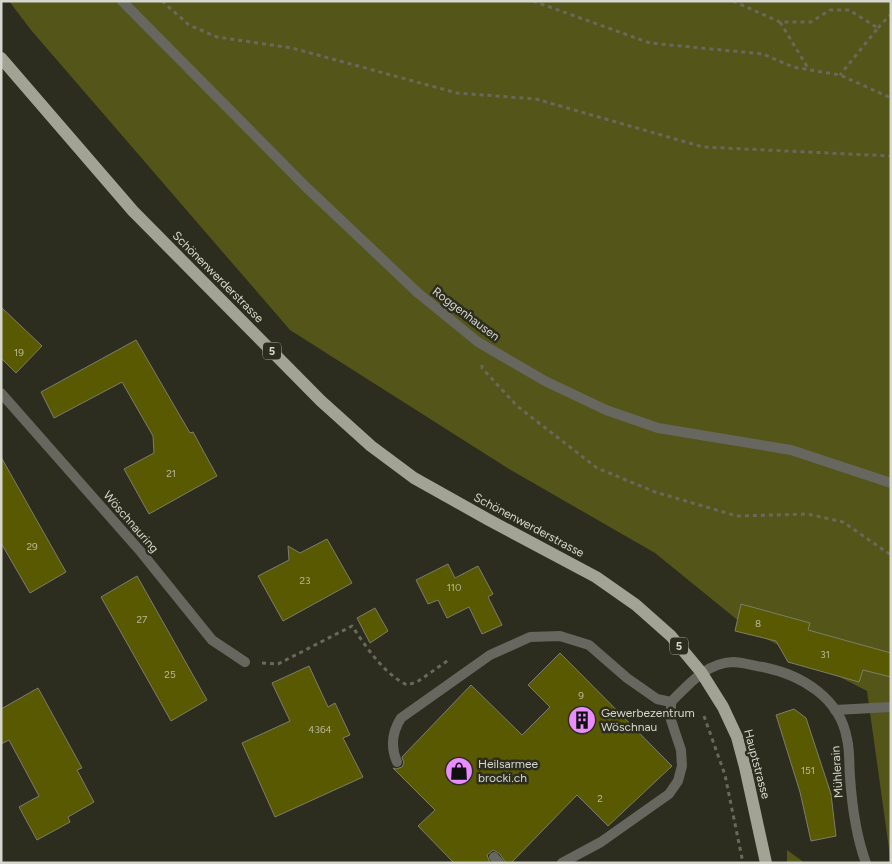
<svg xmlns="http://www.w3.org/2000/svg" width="892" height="864" viewBox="0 0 892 864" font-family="Figtree,sans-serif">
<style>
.green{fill:#545519}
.building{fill:#595902;stroke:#7c7d6c}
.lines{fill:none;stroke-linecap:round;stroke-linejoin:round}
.path{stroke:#68695c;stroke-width:3;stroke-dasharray:4 4;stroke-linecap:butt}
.lane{stroke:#676760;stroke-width:10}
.street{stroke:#676760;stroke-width:10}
.primary{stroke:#a2a394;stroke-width:12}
.labels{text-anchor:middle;stroke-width:5;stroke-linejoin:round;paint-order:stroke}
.number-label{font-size:10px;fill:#b7b89b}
.shield{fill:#2c2d1e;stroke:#a3a499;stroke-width:1}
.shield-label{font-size:11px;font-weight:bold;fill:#d6d7ce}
.street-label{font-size:12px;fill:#d6d7ce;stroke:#2c2d1e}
.poi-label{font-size:12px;fill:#d6d7ce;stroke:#2c2d1e;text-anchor:start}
</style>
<rect width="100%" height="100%" fill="#2c2d1e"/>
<g class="green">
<polygon points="9,1 891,1 891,863 867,691 751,631 655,553 509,469 290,330 31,30"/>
<polygon points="787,850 805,863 787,863"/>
</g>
<g class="building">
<polygon points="1,307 42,346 16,373 1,358"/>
<polygon points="136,340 190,433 193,432 217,476 149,514 124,469 154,453 153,436 122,382 54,418 41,392"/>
<polygon points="1,457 66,572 30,593 1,543"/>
<polygon points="327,539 352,583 283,621 258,576 289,560 288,546 300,553"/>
<polygon points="448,564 455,578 478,566 493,594 488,597 502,625 482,634 469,607 447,618 438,600 428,604 416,580"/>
<polygon points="137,576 207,700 171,721 101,597"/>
<polygon points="741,604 810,623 808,630 891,653 891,677 863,670 859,682 788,662 776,641 735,631"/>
<polygon points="375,608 388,631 370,643 357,618"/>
<polygon points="560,653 672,766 608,826 577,795 511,863 506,863 499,853 493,850 487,855 490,863 454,863 418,826 435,810 393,768 396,769 402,767 404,763 402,757 471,685 522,735 550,707 528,685"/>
<polygon points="309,666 328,707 335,703 350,735 343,738 363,777 275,817 242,743 290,721 272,683"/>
<polygon points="38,688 82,768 77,770 94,802 68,817 70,822 37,840 19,807 39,796 9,740 1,744 1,709"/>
<polygon points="794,709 806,718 831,794 836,836 811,841 800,792 776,715"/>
</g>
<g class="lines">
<g class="path">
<polyline points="162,1 189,25 217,37 292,48 457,93 536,99 703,147 891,156"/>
<polyline points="533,1 650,43 763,54 793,67 840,75 891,98"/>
<polyline points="733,1 780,22 811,22 830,10 849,10 878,28 840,75"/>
<polyline points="780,22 808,68"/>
<polyline points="878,28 889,16 891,16"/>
<polyline points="482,365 482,368 517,406 597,468 655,492 737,516 808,514 843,522 891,555"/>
<path d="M262,663L278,664L352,626C367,648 383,673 407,685L417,682L450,659"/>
<polyline points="704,716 725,775 743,863"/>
</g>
<g class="lane">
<polyline points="122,1 305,186 418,293 478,342 545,381 606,410 658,428 791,450 891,483"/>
<polyline points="835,710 891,707"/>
<path d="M397,762C390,746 392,732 401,718L490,655L530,637L560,636L589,645L627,678L657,699L671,702C689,684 706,663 733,662C743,662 754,666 763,667C802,675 840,698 847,739C850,751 849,765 850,777C852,806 856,836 866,863"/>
<polyline points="494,857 499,863"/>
<polyline points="562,863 601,842 669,794 678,781 682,766 681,750 671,720 671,702"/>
</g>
<polyline class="street" points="1,393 141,552 212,640 245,662"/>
<polyline class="primary" points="1,58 133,211 321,401 371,446 414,478 489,520 596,577 636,605 671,636 701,672 723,707 737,737 745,767 766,863"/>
</g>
<defs>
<g id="building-disc" transform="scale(1.4375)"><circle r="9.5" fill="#e98dfe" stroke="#2c2d1e"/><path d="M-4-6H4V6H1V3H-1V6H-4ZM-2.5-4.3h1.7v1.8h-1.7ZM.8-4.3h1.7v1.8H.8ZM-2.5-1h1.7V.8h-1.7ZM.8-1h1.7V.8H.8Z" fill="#111"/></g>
<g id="shop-disc" transform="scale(1.4375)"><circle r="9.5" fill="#e98dfe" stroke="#2c2d1e"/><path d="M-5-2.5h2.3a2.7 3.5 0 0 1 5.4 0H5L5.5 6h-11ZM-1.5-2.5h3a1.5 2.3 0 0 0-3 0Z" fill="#111"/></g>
</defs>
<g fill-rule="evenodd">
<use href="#building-disc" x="582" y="720"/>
<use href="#shop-disc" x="459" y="771"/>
</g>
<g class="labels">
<g class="number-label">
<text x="19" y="356">19</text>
<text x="171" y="477">21</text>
<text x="32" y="550">29</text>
<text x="305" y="584">23</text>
<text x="454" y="591">110</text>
<text x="142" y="623">27</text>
<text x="758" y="627">8</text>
<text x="825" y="658">31</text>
<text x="170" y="678">25</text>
<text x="581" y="699">9</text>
<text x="320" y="733">4364</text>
<text x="808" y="774">151</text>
<text x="600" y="802">2</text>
</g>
<g class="shield">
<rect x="263" y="342.5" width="18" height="17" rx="4"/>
<rect x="670" y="637.5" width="18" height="17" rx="4"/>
</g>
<g class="shield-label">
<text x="272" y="355">5</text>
<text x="679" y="650">5</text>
</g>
<g class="street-label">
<text transform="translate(218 277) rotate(45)" y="4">Schönenwerderstrasse</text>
<text transform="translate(466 314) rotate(37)" y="4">Roggenhausen</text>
<text transform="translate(131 522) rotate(49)" y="4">Wöschnauring</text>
<text transform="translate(529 525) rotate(28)" y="4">Schönenwerderstrasse</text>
<text transform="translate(757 764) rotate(75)" y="4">Hauptstrasse</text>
<text transform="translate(837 772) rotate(-94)" y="4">Mühlerain</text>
</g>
<g class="poi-label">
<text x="601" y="717">Gewerbezentrum<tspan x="601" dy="14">Wöschnau</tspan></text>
<text x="478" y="768">Heilsarmee<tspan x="478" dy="14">brocki.ch</tspan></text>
</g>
</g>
<rect width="892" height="864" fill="none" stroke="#d6d7ce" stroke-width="5"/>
</svg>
